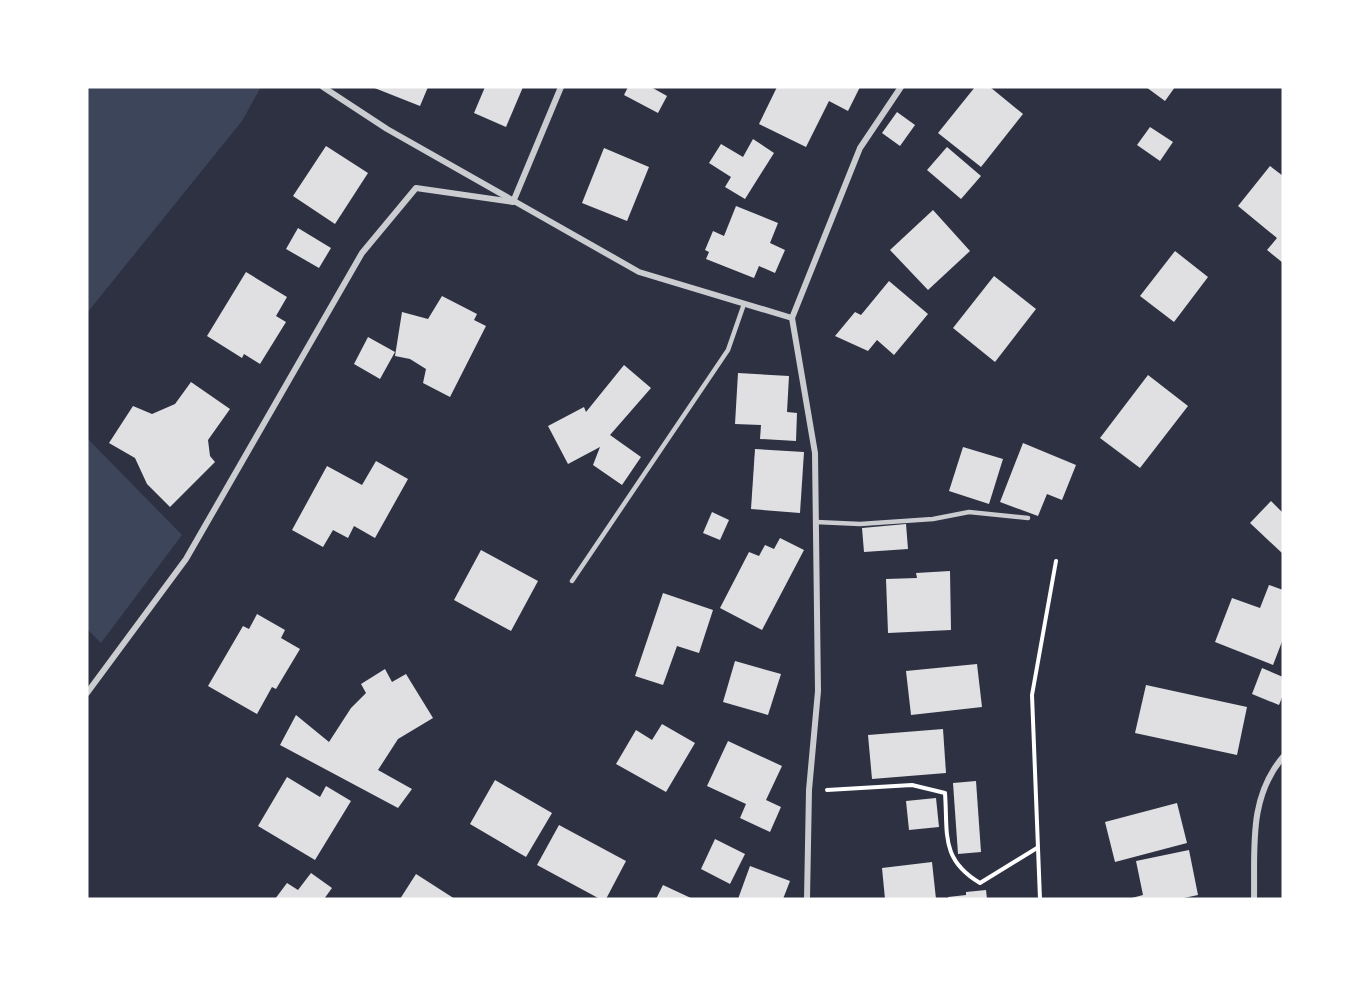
<svg xmlns="http://www.w3.org/2000/svg" width="1370" height="986" viewBox="0 0 1370 986" font-family="Arial,sans-serif">
<style>
.green{fill:#3c4559}
.building{fill:#e0e0e3}
.lines{fill:none;stroke-linecap:round;stroke-linejoin:round}
.path{stroke:#fff;stroke-width:4}
.service{stroke:#caccd0;stroke-width:4.5}
.minor{stroke:#caccd0;stroke-width:6}
</style>
<rect width="100%" height="100%" fill="#2d3142"/>
<g class="green">
<polygon points="87,87 261,87 242,121 87,313"/>
<polygon points="87,438 182,535 101,643 87,629"/>
</g>
<g class="building">
<polygon points="372,87 428,87 420,106"/>
<polygon points="485,87 523,87 506,127 474,113"/>
<polygon points="628,87 651,87 667,96 658,113 624,95"/>
<polygon points="777,87 860,87 848,111 829,101 806,147 759,124"/>
<polygon points="975,87 990,87 1023,114 981,167 938,133"/>
<polygon points="1146,87 1175,87 1165,101"/>
<polygon points="897,112 915,125 900,146 882,133"/>
<polygon points="1150,127 1173,142 1160,161 1137,145"/>
<polygon points="753,139 774,153 745,199 725,187 731,177 709,163 721,144 743,157"/>
<polygon points="326,146 368,173 335,224 293,196"/>
<polygon points="947,147 981,176 961,199 927,170"/>
<polygon points="604,148 649,167 627,221 582,203"/>
<polygon points="1270,166 1283,176 1283,263 1267,250 1277,238 1238,206"/>
<polygon points="736,206 778,223 770,243 785,250 775,273 759,266 754,278 706,259 709,252 705,250 713,231 724,236"/>
<polygon points="933,210 970,251 928,290 890,250"/>
<polygon points="298,228 331,248 319,268 286,249"/>
<polygon points="1175,251 1208,277 1174,322 1140,296"/>
<polygon points="246,272 287,297 276,316 286,322 260,364 244,354 242,358 207,336"/>
<polygon points="994,276 1036,309 995,362 953,328"/>
<polygon points="889,281 928,314 894,355 877,340 868,351 835,336 855,312 861,315"/>
<polygon points="442,296 477,314 474,320 486,326 450,397 423,383 426,369 410,359 395,356 402,312 428,319"/>
<polygon points="368,337 395,352 380,379 354,364"/>
<polygon points="624,365 651,388 610,435 641,457 622,485 593,465 600,447 568,464 548,426 584,407 586,412"/>
<polygon points="738,373 789,376 787,412 797,413 796,441 760,439 761,425 735,424"/>
<polygon points="1148,375 1188,406 1140,468 1100,438"/>
<polygon points="191,382 230,409 208,440 210,456 215,462 170,507 147,484 135,458 109,443 133,406 152,414 175,404"/>
<polygon points="1023,443 1076,465 1062,500 1047,494 1038,516 1000,502"/>
<polygon points="963,447 1003,459 989,504 949,491"/>
<polygon points="755,449 804,452 800,513 751,509"/>
<polygon points="376,461 408,479 375,538 354,526 348,538 333,530 323,547 292,530 327,466 362,485"/>
<polygon points="1271,501 1283,513 1283,554 1250,523"/>
<polygon points="712,512 729,520 720,540 703,533"/>
<polygon points="906,524 908,549 864,552 862,528"/>
<polygon points="780,538 804,550 762,630 720,608 749,552 759,556 765,545 774,549"/>
<polygon points="481,550 538,581 511,631 454,600"/>
<polygon points="950,571 951,630 888,633 886,579 917,578 916,573"/>
<polygon points="1269,585 1283,590 1283,639 1273,665 1215,642 1232,598 1260,608"/>
<polygon points="663,593 713,610 699,653 677,646 663,685 635,676"/>
<polygon points="257,614 285,630 281,638 300,649 276,689 272,687 257,714 208,686 243,626 249,629"/>
<polygon points="735,661 781,674 768,715 723,702"/>
<polygon points="977,664 982,707 911,715 906,671"/>
<polygon points="1262,668 1283,677 1283,695 1279,705 1252,694"/>
<polygon points="385,669 392,682 406,674 433,718 398,739 378,770 412,789 398,808 280,745 296,715 329,742 351,708 366,693 361,684"/>
<polygon points="1146,685 1247,707 1237,755 1135,733"/>
<polygon points="662,724 695,743 666,792 616,764 636,730 652,740"/>
<polygon points="943,729 946,773 872,779 868,735"/>
<polygon points="728,741 782,766 766,800 781,807 770,832 740,818 746,804 707,786"/>
<polygon points="287,777 320,797 326,786 351,801 315,860 258,826"/>
<polygon points="495,780 552,813 526,857 470,824"/>
<polygon points="976,781 981,852 958,854 953,783"/>
<polygon points="936,798 939,827 909,830 906,801"/>
<polygon points="1177,803 1187,843 1115,862 1105,822"/>
<polygon points="559,825 626,861 606,899 600,899 537,865"/>
<polygon points="715,839 745,854 730,884 701,869"/>
<polygon points="1189,850 1198,895 1179,899 1128,899 1143,895 1136,861"/>
<polygon points="932,862 936,899 885,899 882,868"/>
<polygon points="750,866 790,881 783,899 738,899"/>
<polygon points="311,873 332,888 324,899 275,899 287,883 298,890"/>
<polygon points="416,874 455,899 400,899"/>
<polygon points="663,885 693,899 656,899"/>
<polygon points="986,890 987,899 948,899 948,897 966,895 966,892"/>
</g>
<g class="lines">
<g class="path">
<path d="M827,790L912,785L945,793C948,834 940,859 980,883L1037,848"/>
<polyline points="1040,899 1032,695 1056,561"/>
</g>
<g class="service">
<polyline points="816,522 860,524 933,519 969,512 1028,518"/>
<polyline points="572,581 728,350 744,304"/>
</g>
<g class="minor">
<polyline points="323,87 387,129 639,272 792,318"/>
<polyline points="87,693 186,559 362,253 416,188 513,202 561,87"/>
<polyline points="807,899 809,790 818,691 815,453 792,318 860,148 901,87"/>
<path d="M1254,899C1255,849 1248,798 1283,757"/>
</g>
</g>
<rect width="1370" height="986" fill="none" stroke="#ffffff" stroke-width="177"/>
</svg>
